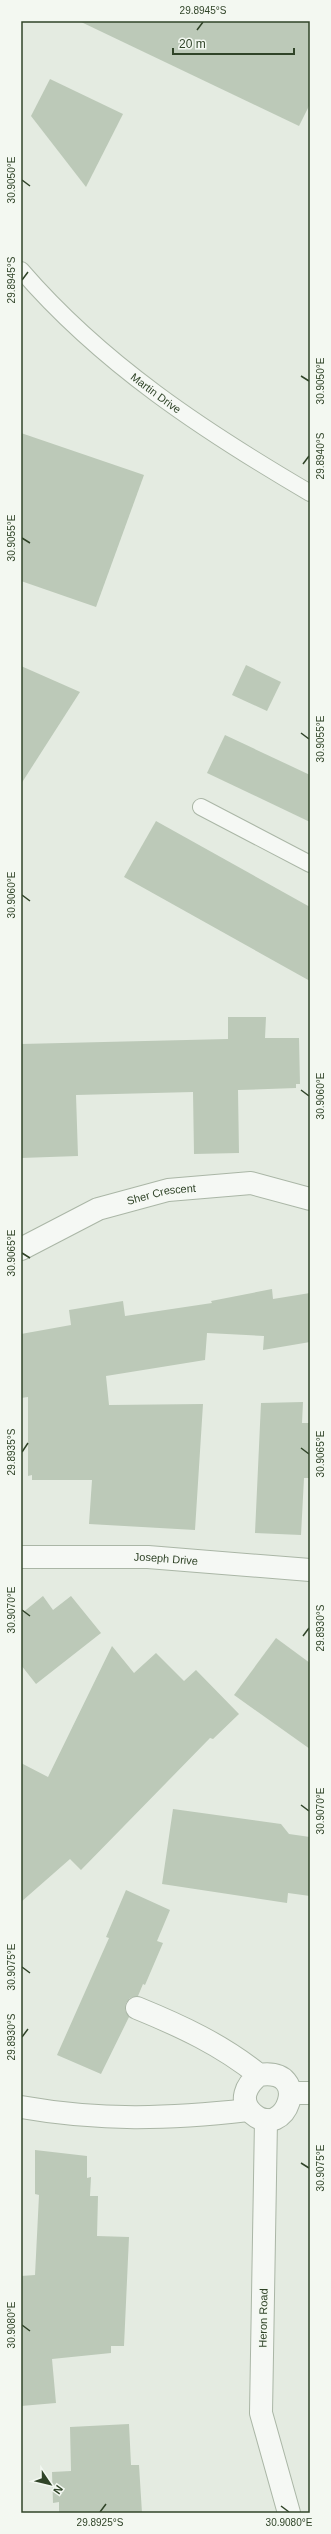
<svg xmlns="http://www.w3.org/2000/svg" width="331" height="2534" viewBox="0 0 331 2534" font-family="Helvetica,sans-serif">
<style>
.building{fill:#bcc9b8}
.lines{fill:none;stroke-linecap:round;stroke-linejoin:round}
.lane-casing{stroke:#aab6a6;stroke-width:18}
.street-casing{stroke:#aab6a6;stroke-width:24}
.lane{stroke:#f5f8f4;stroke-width:16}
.street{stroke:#f5f8f4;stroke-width:22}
.ticks{fill:none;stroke:#304428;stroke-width:1.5}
.labels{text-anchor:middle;stroke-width:3.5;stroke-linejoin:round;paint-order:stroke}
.street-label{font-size:11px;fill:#304428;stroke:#f3f8f1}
.neatline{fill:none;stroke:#304428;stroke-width:1.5}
.ticks-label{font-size:10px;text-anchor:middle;fill:#304428}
</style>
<rect width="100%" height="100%" fill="#e4ebe1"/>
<g class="building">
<polygon points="79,21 310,21 310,104 299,126"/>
<polygon points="50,79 123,114 86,187 31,116"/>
<polygon points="21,433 144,475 96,607 21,581"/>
<polygon points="246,665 281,682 267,711 232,695"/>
<polygon points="21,666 80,692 21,784"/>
<polygon points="225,735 310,775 310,822 207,773"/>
<polygon points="156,821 310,907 310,981 124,877"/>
<polygon points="228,1017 266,1017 265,1038 299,1038 300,1084 296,1084 296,1088 238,1090 239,1153 194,1154 193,1092 76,1095 78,1156 21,1158 21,1044 228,1039"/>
<polygon points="272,1289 273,1299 310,1293 310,1342 263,1350 264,1336 207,1333 205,1360 106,1376 109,1405 203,1404 195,1530 89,1524 92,1480 32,1480 32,1475 28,1476 28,1397 21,1398 21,1334 71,1325 69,1310 123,1301 125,1316 212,1303 211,1301"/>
<polygon points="303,1402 302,1423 310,1423 310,1478 304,1478 301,1535 255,1533 261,1403"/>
<polygon points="43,1596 53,1610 71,1596 101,1633 36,1684 21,1665 21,1614"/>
<polygon points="276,1638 310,1663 310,1749 234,1695"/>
<polygon points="112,1646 134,1673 156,1653 184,1681 196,1670 239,1714 213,1739 210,1738 81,1870 70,1859 21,1902 21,1763 48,1777"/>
<polygon points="173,1809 281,1824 289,1834 310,1837 310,1896 288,1893 287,1903 162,1884"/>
<polygon points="126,1890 170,1910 157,1941 163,1943 145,1985 143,1984 138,1996 130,1998 126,2003 125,2010 129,2017 101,2074 57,2055 109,1938 106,1937"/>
<polygon points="35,2150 87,2156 87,2178 91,2177 90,2196 98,2196 97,2236 129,2237 124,2346 111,2346 111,2353 52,2359 56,2403 21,2406 21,2276 35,2275 39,2195 35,2194"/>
<polygon points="129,2424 131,2465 139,2465 142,2513 59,2513 59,2502 53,2503 52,2472 71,2471 70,2427"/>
</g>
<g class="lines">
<g class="lane-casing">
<g id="lane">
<path id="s1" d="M21,270C102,364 204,431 310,493"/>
<polyline points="201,807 310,864"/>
</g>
</g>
<g class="street-casing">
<g id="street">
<path id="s2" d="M21,1249L98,1209L168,1190L251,1183L310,1199"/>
<path id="s3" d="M21,1557H148L310,1570"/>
<path d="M137,2008C181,2026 222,2045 259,2075C314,2067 285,2142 253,2114C238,2101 246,2085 259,2075"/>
<polyline points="290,2093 310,2093"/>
<path d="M21,2107C100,2121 169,2119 248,2110"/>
<polyline points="266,2120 261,2413 289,2513"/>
</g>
</g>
<use href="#lane" class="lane"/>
<use href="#street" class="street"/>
</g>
<path class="ticks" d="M197,30L203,22M22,180L30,186M22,280L28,272M301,376L309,381M303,464L309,456M22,538L30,543M301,733L309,739M22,895L30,901M301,1090L309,1096M22,1253L30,1258M301,1448L309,1454M22,1452L28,1443M22,1610L30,1616M303,1636L309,1628M301,1805L309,1811M22,1967L30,1973M22,2037L28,2029M301,2163L309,2168M22,2325L30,2331M281,2506L289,2512M100,2512L106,2504"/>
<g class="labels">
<g class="street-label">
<text dy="4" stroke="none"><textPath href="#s1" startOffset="183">Martin Drive</textPath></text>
<text dy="4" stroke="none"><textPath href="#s2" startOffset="152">Sher Crescent</textPath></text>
<text dy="4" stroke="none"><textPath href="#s3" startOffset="145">Joseph Drive</textPath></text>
<text transform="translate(263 2318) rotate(-89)" y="4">Heron Road</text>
</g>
</g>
<rect width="331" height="2534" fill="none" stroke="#f3f8f1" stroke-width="44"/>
<g transform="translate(50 2484) rotate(125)" stroke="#f3f8f1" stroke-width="3" paint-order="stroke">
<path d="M0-3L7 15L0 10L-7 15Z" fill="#304428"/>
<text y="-6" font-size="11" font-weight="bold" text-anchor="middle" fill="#304428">N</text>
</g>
<path d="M173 48v6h121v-6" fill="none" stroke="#304428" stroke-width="2"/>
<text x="179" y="48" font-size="12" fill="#304428" stroke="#f3f8f1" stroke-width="3" paint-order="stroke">20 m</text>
<rect x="22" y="22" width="287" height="2490" class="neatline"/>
<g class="ticks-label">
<text x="203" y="14">29.8945°S</text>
<text transform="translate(11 180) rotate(-90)" y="4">30.9050°E</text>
<text transform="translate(11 280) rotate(-90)" y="4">29.8945°S</text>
<text transform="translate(320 381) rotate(-90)" y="4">30.9050°E</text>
<text transform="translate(320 456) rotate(-90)" y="4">29.8940°S</text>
<text transform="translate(11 538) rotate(-90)" y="4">30.9055°E</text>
<text transform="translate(320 739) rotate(-90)" y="4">30.9055°E</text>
<text transform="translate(11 895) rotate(-90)" y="4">30.9060°E</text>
<text transform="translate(320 1096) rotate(-90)" y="4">30.9060°E</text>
<text transform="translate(11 1253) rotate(-90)" y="4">30.9065°E</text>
<text transform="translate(11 1452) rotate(-90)" y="4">29.8935°S</text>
<text transform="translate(320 1454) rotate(-90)" y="4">30.9065°E</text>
<text transform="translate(11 1610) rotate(-90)" y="4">30.9070°E</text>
<text transform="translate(320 1628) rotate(-90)" y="4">29.8930°S</text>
<text transform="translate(320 1811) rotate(-90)" y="4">30.9070°E</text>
<text transform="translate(11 1967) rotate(-90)" y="4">30.9075°E</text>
<text transform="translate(11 2037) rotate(-90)" y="4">29.8930°S</text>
<text transform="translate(320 2168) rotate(-90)" y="4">30.9075°E</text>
<text transform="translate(11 2325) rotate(-90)" y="4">30.9080°E</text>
<text x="100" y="2526">29.8925°S</text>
<text x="289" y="2526">30.9080°E</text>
</g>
</svg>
